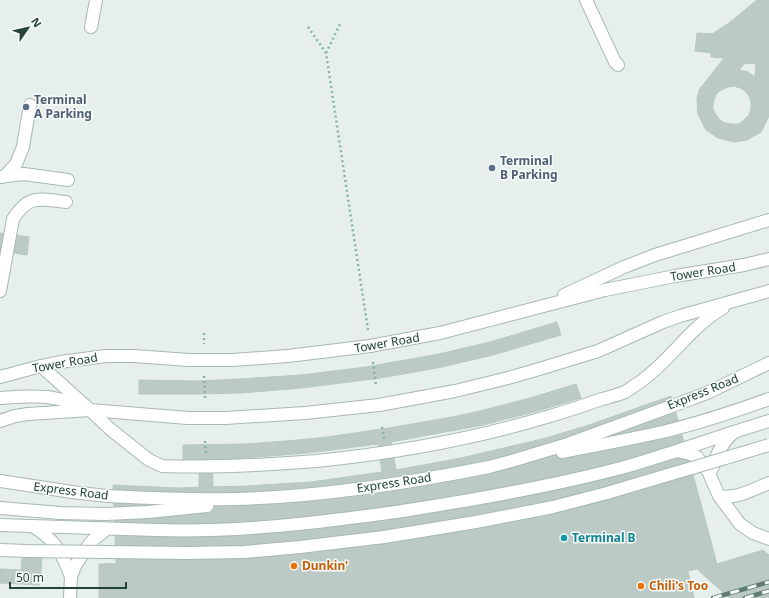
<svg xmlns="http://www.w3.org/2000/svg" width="769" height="598" viewBox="0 0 769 598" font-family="'Noto Sans',sans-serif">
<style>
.building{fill:#bbcac4;stroke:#b8c9c2;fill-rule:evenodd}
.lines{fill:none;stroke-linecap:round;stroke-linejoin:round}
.minor-casing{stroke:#a8b8b2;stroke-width:14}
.path{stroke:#86b3a5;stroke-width:2.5;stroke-dasharray:2 3;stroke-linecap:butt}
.minor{stroke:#fff;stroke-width:12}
.rail-casing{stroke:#5f7d75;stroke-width:4.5}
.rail{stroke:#f7fbf9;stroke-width:3;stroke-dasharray:9;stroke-linecap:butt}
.minor-bridge-casing{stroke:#a8b8b2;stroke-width:14;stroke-linecap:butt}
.minor-bridge{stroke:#fff;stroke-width:12}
.service-dot{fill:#5c6f8a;stroke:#f7fbf9;stroke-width:1.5}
.culture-dot{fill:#0f9aa8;stroke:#f7fbf9;stroke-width:1.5}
.food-dot{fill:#e8710a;stroke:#f7fbf9;stroke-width:1.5}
.labels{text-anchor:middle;stroke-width:3;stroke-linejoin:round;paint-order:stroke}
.service-label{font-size:12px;font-weight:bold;fill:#4e5e75;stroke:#f7fbf9;text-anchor:start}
.street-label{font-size:12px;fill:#24423a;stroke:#f7fbf9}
.culture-label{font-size:12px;font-weight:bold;fill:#0d838f;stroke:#f7fbf9;text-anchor:start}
.food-label{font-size:12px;font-weight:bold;fill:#c56008;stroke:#f7fbf9;text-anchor:start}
</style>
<rect width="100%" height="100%" fill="#e6efeb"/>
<g class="building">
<path d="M757,0H769V116L761,132L747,140L734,142L718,138L706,130L698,114L697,99L699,90L724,58L711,57V53L695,51L697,33L712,34L729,23ZM745,63L756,64L755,77L748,72L739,70ZM734,86L740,88L745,91L749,96L751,102V109L749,115L744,120L739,124H732L725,123L720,120L716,115L713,109V103L715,97L718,92L723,89L728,87Z"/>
<polygon points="0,233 29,237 27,255 0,251"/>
<polygon points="557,322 561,335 493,355 442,367 381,378 302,388 241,393 197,394 139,394 139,380 197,381 240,379 301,375 366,367 439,354 490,342"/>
<polygon points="576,384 581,398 534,412 483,425 391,442 396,470 382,472 378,444 308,453 244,458 212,459 213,487 199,488 199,459 183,460 183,445 244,444 287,441 327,437 389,428 452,417 480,411 530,398"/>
<polygon points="671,396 694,478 654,490 548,515 473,530 401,541 286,555 212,560 116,564 113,485 177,488 246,486 311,482 396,470 461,458 542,439 586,426"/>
<polygon points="694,478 717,564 763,550 769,555 769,598 729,598 697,569 688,571 694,598 99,598 99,564 173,562 249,558 286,555 401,541 473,530 548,515 654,490"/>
<polygon points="42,557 40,585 0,583 0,569 21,570 22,558"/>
</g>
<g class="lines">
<g class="minor-casing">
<g id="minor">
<polyline points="586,0 615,62 618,65"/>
<polyline points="91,27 96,0"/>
<polyline points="5,176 16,164 23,147 30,105"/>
<polyline points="2,177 5,176 24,174 68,180"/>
<path d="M0,291L13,219C29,194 39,199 66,202"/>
<polyline points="564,295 624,267 655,255 769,220"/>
<path d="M41,366L90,410L110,429L149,460L162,466C214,468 265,465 316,461C395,453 474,439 550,416C567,411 585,405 602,399C609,397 618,395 625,392C630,389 635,385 640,382C671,360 690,327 723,308"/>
<polyline points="0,377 41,366 60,362 106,356 134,356 189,360 232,360 288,356 370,346 440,333 605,290 675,276 744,265 769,259"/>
<path d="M0,398C17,397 36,395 53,398C64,399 75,405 85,408"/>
<polyline points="0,421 15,416 28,414 90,410 188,418 226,418 305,413 379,405 455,391 508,378 536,370 598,351 663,322 680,316 769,291"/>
<polyline points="677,451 688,453 697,457 708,471 719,496 740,524 753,533 769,539"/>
<path d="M562,452C594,446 626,440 658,433C696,424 733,412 769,399"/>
<polyline points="489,467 515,460 568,444 683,402 707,393 769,363"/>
<path d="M712,469C716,455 722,442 734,432"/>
<polyline points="671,474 692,468"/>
<polyline points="0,481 72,492 107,496"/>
<path d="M719,496C735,500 754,489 769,483"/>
<polyline points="0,508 60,513 106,514"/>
<path d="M415,509C484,498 553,486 621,468C671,454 719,436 769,421"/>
<polyline points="0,525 156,530"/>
<path d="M34,527C55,540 63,554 71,577"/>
<polyline points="70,598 71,577 75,566 88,546 94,539 107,529"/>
</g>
</g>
<g class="path">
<polyline points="308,27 326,53 368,330"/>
<polyline points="326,53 340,24"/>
<polyline points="204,333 204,344"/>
<polyline points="373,362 376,385"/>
<polyline points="204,376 205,399"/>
<polyline points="382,427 384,439"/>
<polyline points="205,441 206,454"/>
</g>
<use href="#minor" class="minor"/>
<g class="rail-casing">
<g id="rail">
<polyline points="713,598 769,582"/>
<polyline points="745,598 769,591"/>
</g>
</g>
<use href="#rail" class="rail"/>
<g class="minor-bridge-casing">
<g id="minor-bridge">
<polyline points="692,468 769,445"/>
<path d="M107,496C149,498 192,500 234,499C320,497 404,484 489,467"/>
<polyline points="106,514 148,512 207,506"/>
<path d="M156,530C218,532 280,527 342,519C366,516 391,513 415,509"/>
<polyline points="0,550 28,551 186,553 244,552 300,547 384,537 476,522 553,507 607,493 671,474"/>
</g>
</g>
<use href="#minor-bridge" class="minor-bridge"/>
</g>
<g class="service-dot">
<circle cx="26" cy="107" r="4"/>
<circle cx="492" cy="168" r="4"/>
</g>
<circle class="culture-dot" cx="564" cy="538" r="4"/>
<g class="food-dot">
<circle cx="294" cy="566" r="4"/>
<circle cx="641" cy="586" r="4"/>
</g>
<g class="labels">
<g class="service-label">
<text x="34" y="104">Terminal<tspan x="34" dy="14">A Parking</tspan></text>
<text x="500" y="165">Terminal<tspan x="500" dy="14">B Parking</tspan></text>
</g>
<g class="street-label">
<text transform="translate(703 272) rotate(-9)" y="4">Tower Road</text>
<text transform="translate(387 343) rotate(-10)" y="4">Tower Road</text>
<text transform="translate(65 363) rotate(-10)" y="4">Tower Road</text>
<text transform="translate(703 392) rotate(-22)" y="4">Express Road</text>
<text transform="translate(394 483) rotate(-9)" y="4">Express Road</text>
<text transform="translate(71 491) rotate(7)" y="4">Express Road</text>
</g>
<g class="culture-label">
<text x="572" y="542">Terminal B</text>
</g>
<g class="food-label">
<text x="302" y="570">Dunkin'</text>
<text x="649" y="590">Chili's Too</text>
</g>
</g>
<g transform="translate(28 28) rotate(56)" stroke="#f7fbf9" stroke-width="3" paint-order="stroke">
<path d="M0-3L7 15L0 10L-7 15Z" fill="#24423a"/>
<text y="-6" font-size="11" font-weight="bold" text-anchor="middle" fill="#24423a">N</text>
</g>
<path d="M10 582v6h116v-6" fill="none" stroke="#24423a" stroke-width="2"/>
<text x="16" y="582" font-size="12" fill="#24423a" stroke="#f7fbf9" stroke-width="3" paint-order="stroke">50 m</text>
</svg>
